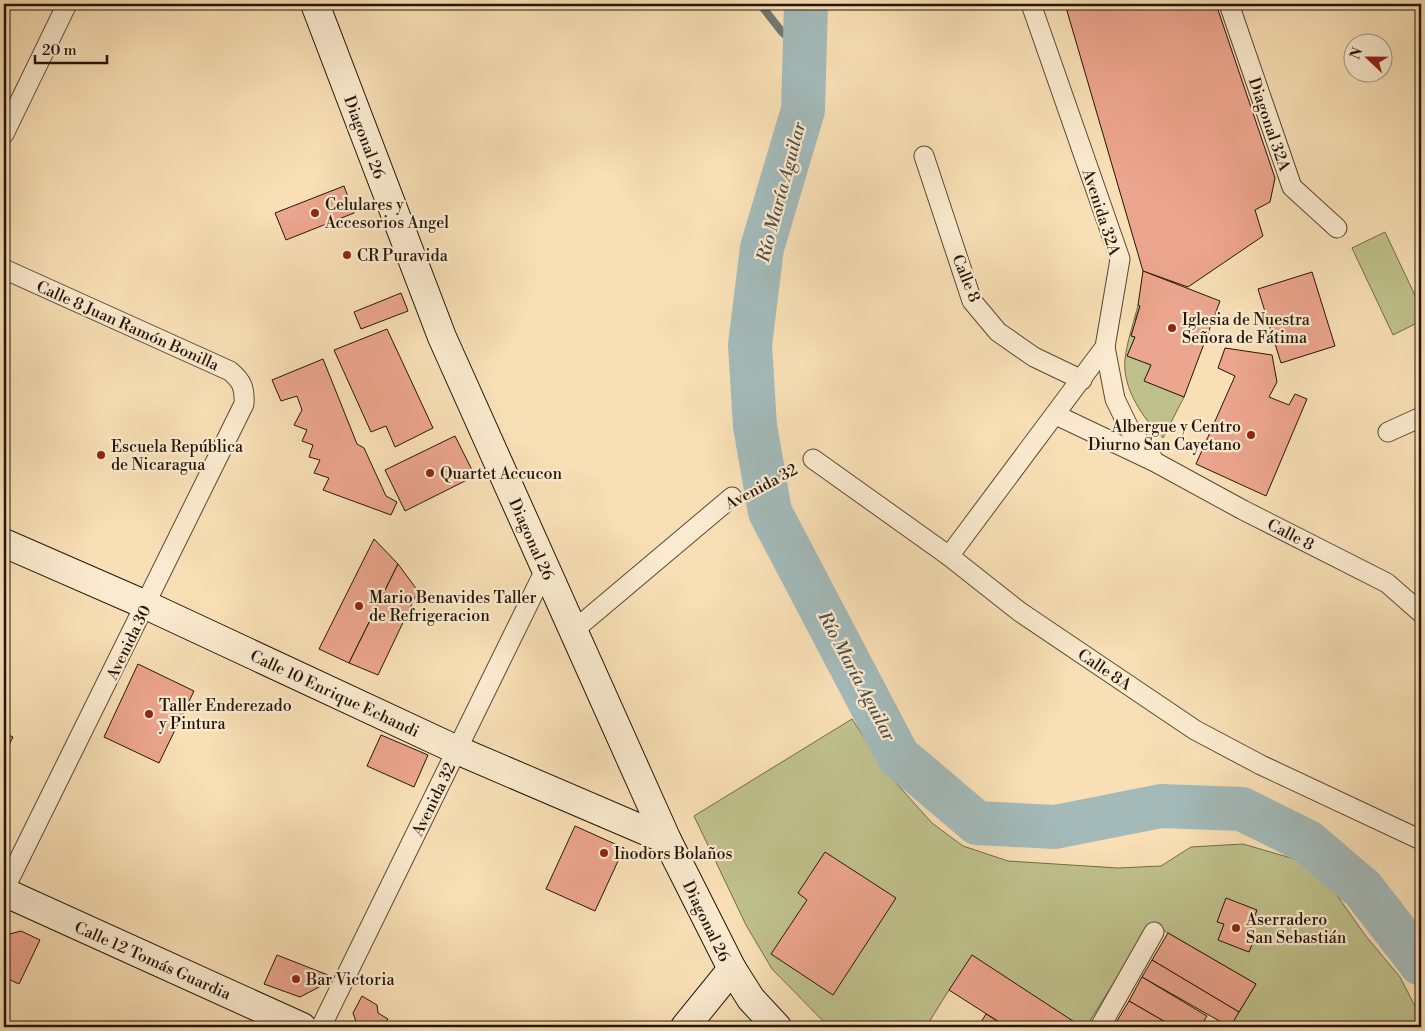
<svg xmlns="http://www.w3.org/2000/svg" width="1425" height="1031" viewBox="0 0 1425 1031" font-family="'Libre Bodoni',serif">
<style>
.green{fill:#bfc18c;stroke:#726b4a}
.lines{fill:none;stroke-linecap:round;stroke-linejoin:round}
.stream{stroke:#717873;stroke-width:8}
.river{stroke:#a3bab9;stroke-width:44}
.building{fill:#eca58e;stroke:#251509}
.street-casing{stroke:#5a4834;stroke-width:21}
.secondary-casing{stroke:#251509;stroke-width:30}
.path{stroke:#251509;stroke-width:3;stroke-dasharray:1 2.5;stroke-linecap:butt}
.street{stroke:#faeacf;stroke-width:19}
.secondary{stroke:#faeacf;stroke-width:28}
.poi-dot{fill:#8f2418;stroke:#faeacf;stroke-width:2}
.labels{text-anchor:middle;stroke-width:4.5;stroke-linejoin:round;paint-order:stroke}
.street-label{font-size:16px;fill:#251509;stroke:#faeacf}
.poi-label{font-size:16px;fill:#251509;stroke:#faeacf;text-anchor:start}
.water-label{font-size:18px;font-style:italic;fill:#514f47;stroke:#faeacf}
</style>
<rect width="100%" height="100%" fill="#f8dfb5"/>
<filter id="stains"><feTurbulence type="fractalNoise" baseFrequency=".004" numOctaves="4"/><feColorMatrix values="0 0 0 0 .2 0 0 0 0 .09 0 0 0 0 .02 0 0 0 .5 -.17"/></filter>
<radialGradient id="worn" r=".72"><stop offset=".6" stop-color="#630" stop-opacity="0"/><stop offset="1" stop-color="#630" stop-opacity=".3"/></radialGradient>
<g class="green">
<polygon points="1385,232 1421,308 1421,321 1393,335 1352,248"/>
<path d="M1138,305L1140,306L1135,320L1137,321L1131,335L1135,337L1128,356L1151,365L1145,381L1184,397L1163,438C1143,419 1122,388 1125,359C1127,341 1134,322 1138,305Z"/>
<polygon points="852,719 888,774 932,823 963,846 1008,861 1118,868 1161,866 1191,847 1243,844 1298,860 1329,884 1365,935 1400,977 1420,1016 1421,1027 1230,1027 1256,984 1151,923 1086,1027 949,990 926,1027 829,1027 772,969 746,925 694,816"/>
</g>
<g class="lines">
<polyline class="stream" points="760,4 782,32 804,52"/>
<polyline class="river" points="806,4 803,110 762,248 750,345 755,426 770,512 898,756 977,823 1055,827 1161,806 1242,809 1308,842 1363,889 1421,964"/>
</g>
<g class="building">
<polygon points="1065,4 1216,4 1275,178 1270,202 1255,210 1263,236 1188,287 1143,271"/>
<polygon points="344,186 354,213 286,240 275,213"/>
<polygon points="1143,271 1220,301 1184,397 1144,381 1151,365 1127,356 1135,337 1131,336 1140,306 1138,305"/>
<polygon points="1312,272 1335,346 1281,363 1258,289"/>
<polygon points="401,293 408,311 361,329 354,312"/>
<polygon points="387,329 433,428 395,447 386,426 371,432 334,350"/>
<polygon points="1225,348 1272,355 1277,382 1269,397 1289,405 1295,394 1307,399 1266,496 1196,464 1235,376 1218,368"/>
<polygon points="323,359 357,444 364,448 386,496 397,502 391,515 323,490 329,478 314,473 320,460 309,457 313,445 302,441 307,430 294,425 302,410 297,396 281,401 272,380"/>
<polygon points="455,436 475,476 405,511 385,470"/>
<polygon points="374,539 398,564 349,663 319,649"/>
<polygon points="398,564 418,591 378,675 349,663"/>
<polygon points="138,664 194,691 159,763 104,737"/>
<polygon points="4,733 13,737 4,755"/>
<polygon points="381,735 428,755 414,787 367,766"/>
<polygon points="575,826 624,848 595,911 546,889"/>
<polygon points="825,852 896,898 833,995 771,954 807,900 798,893"/>
<polygon points="1226,898 1257,910 1249,932 1256,935 1249,952 1218,940 1224,924 1217,922"/>
<polygon points="21,931 40,940 19,984 4,977 4,939 6,935"/>
<polygon points="1168,933 1256,984 1239,1012 1152,960"/>
<polygon points="277,955 328,975 323,985 300,997 264,984"/>
<polygon points="972,955 1079,1025 1077,1027 1007,1027 949,990"/>
<polygon points="1152,960 1239,1012 1230,1027 1142,977"/>
<polygon points="1142,977 1207,1016 1200,1027 1174,1027 1129,1001"/>
<polygon points="362,996 377,1005 378,1013 388,1019 382,1027 358,1027 353,1013"/>
<polygon points="1129,1001 1174,1027 1127,1027 1117,1021"/>
<polygon points="986,1014 1007,1027 978,1027"/>
</g>
<g class="lines">
<g class="street-casing">
<g id="street">
<polyline points="1229,4 1292,187 1337,228"/>
<polyline points="4,134 67,4"/>
<polyline points="924,156 972,301 998,332 1034,357 1082,380"/>
<path d="M4,269L230,371C242,381 245,388 244,404L4,890"/>
<polyline points="1105,347 1115,399 1130,430 1153,459"/>
<polyline points="1056,415 1155,462 1243,510 1387,583 1421,613"/>
<polyline points="1388,432 1421,417"/>
<polyline points="813,459 949,556 1020,612 1195,730 1261,765 1421,840"/>
<polyline points="949,556 1105,347 1120,259 1031,4"/>
<polyline points="573,631 732,497"/>
<polyline points="321,1027 545,570"/>
<polyline points="1100,1027 1154,932"/>
</g>
</g>
<g class="secondary-casing">
<g id="secondary">
<polyline points="315,4 442,337 667,840 732,969 751,999 777,1027"/>
<polyline points="4,543 146,605 457,750 667,840"/>
<polyline points="4,892 302,1027"/>
<polyline points="685,1027 732,969"/>
</g>
</g>
<polyline class="path" points="751,489 795,468"/>
<use href="#street" class="street"/>
<use href="#secondary" class="secondary"/>
</g>
<g class="poi-dot">
<circle cx="315" cy="213" r="5"/>
<circle cx="347" cy="255" r="5"/>
<circle cx="1172" cy="328" r="5"/>
<circle cx="1251" cy="435" r="5"/>
<circle cx="101" cy="455" r="5"/>
<circle cx="430" cy="473" r="5"/>
<circle cx="359" cy="606" r="5"/>
<circle cx="149" cy="714" r="5"/>
<circle cx="604" cy="853" r="5"/>
<circle cx="1236" cy="928" r="5"/>
<circle cx="296" cy="979" r="5"/>
</g>
<g class="labels">
<g class="street-label">
<text transform="translate(1270 124) rotate(71)" y="6">Diagonal 32A</text>
<text transform="translate(365 137) rotate(69)" y="6">Diagonal 26</text>
<text transform="translate(1102 212) rotate(72)" y="6">Avenida 32A</text>
<text transform="translate(967 278) rotate(68)" y="6">Calle 8</text>
<text transform="translate(128 325) rotate(24)" y="6">Calle 8 Juan Ramón Bonilla</text>
<text transform="translate(761 486) rotate(-28)" y="6">Avenida 32</text>
<text transform="translate(1291 534) rotate(27)" y="6">Calle 8</text>
<text transform="translate(532 539) rotate(66)" y="6">Diagonal 26</text>
<text transform="translate(128 642) rotate(-64)" y="6">Avenida 30</text>
<text transform="translate(1105 669) rotate(34)" y="6">Calle 8A</text>
<text transform="translate(335 693) rotate(25)" y="6">Calle 10 Enrique Echandi</text>
<text transform="translate(433 799) rotate(-64)" y="6">Avenida 32</text>
<text transform="translate(707 921) rotate(64)" y="6">Diagonal 26</text>
<text transform="translate(153 960) rotate(24)" y="6">Calle 12 Tomás Guardia</text>
</g>
<g class="poi-label">
<text x="325" y="210">Celulares y<tspan x="325" dy="18">Accesorios Angel</tspan></text>
<text x="357" y="261">CR Puravida</text>
<text x="1182" y="325">Iglesia de Nuestra<tspan x="1182" dy="18">Señora de Fátima</tspan></text>
<text x="1241" y="432" text-anchor="end">Albergue y Centro<tspan x="1241" dy="18">Diurno San Cayetano</tspan></text>
<text x="111" y="452">Escuela República<tspan x="111" dy="18">de Nicaragua</tspan></text>
<text x="440" y="479">Quartet Accucon</text>
<text x="369" y="603">Mario Benavides Taller<tspan x="369" dy="18">de Refrigeracion</tspan></text>
<text x="159" y="711">Taller Enderezado<tspan x="159" dy="18">y Pintura</tspan></text>
<text x="614" y="859">Inodors Bolaños</text>
<text x="1246" y="925">Aserradero<tspan x="1246" dy="18">San Sebastián</tspan></text>
<text x="306" y="985">Bar Victoria</text>
</g>
<g class="water-label">
<text transform="translate(781 192) rotate(-75)" y="6">Río María Aguilar</text>
<text transform="translate(857 676) rotate(62)" y="6">Río María Aguilar</text>
</g>
</g>
<rect width="1425" height="1031" fill="none" stroke="#f8dfb5" stroke-width="20"/>
<rect x="5" y="5" width="1415" height="1021" fill="none" stroke="#251509" stroke-width="2.5"/>
<rect x="10" y="10" width="1405" height="1011" fill="none" stroke="#251509"/>
<g transform="translate(1368 58) rotate(292)"><circle r="24" fill="#faeacf" stroke="#a59580"/>
<path d="M0-4L9 19L0 12L-9 19Z" fill="#8f2418"/>
<text y="-8" font-size="14" font-weight="bold" text-anchor="middle" fill="#251509">N</text>
</g>
<path d="M35 55v8h72v-8" fill="none" stroke="#251509" stroke-width="2.5"/>
<text x="42" y="55" font-size="15" fill="#251509" stroke="#faeacf" stroke-width="4" paint-order="stroke">20 m</text>
<rect width="100%" height="100%" filter="url(#stains)"/>
<rect width="100%" height="100%" fill="url(#worn)"/>
</svg>
